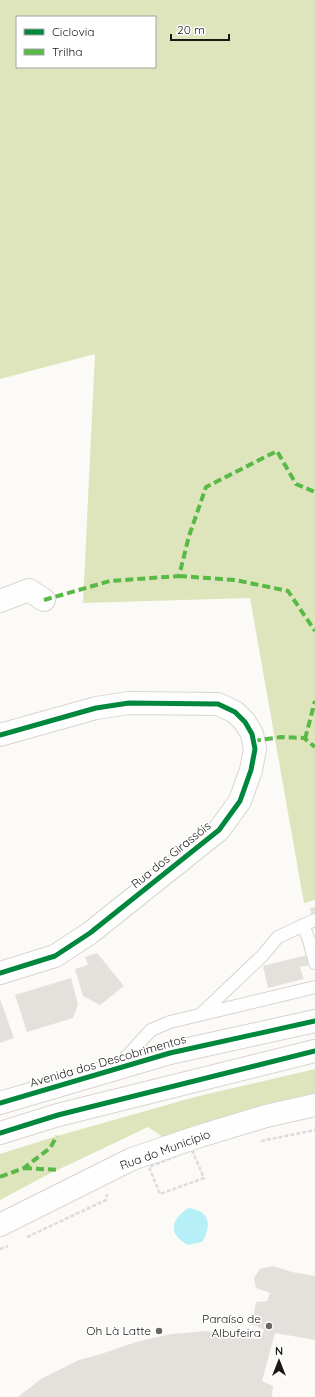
<svg xmlns="http://www.w3.org/2000/svg" width="315" height="1397" font-family="Quicksand,sans-serif">
	<rect width="100%" height="100%" fill="#fcfaf7"/>
	<path fill="#dee5bd" fill-rule="evenodd" d="M0 0H315V900L304 903 250 598 83 603 95 354 0 379ZM17 17H155V67H17Z
		M315 1069V1094L245 1111 163 1137 148 1127 45 1176 0 1200V1154L57 1136 195 1097Z"/>
	<path fill="#b7eff9" d="M189 1208C210 1211 212 1225 202 1242L188 1245C168 1235 170 1219 189 1208Z"/>
	<path fill="#e4e1dd" d="M315 907V926H314L310 908Z
		M97 953 124 986 100 1005 83 996 75 969 88 965 85 957Z
		M315 953V964L300 967 304 979 268 988 263 966Z
		M71 978 78 1005 73 1018 27 1032 15 995Z
		M0 999 14 1038 0 1043Z
		M273 1266 292 1272 315 1276V1340L275 1333 262 1381 273 1386 272 1397H18L41 1379 79 1360 101 1354 136 1342 171 1334 206 1331 241 1338 260 1339 264 1330 252 1324 256 1302 267 1301 270 1293 256 1288 254 1278 260 1269Z"/>
	<g fill="none" stroke-linecap="round" stroke-linejoin="round">
		<g stroke="#d8d5d0" stroke-width="14">
			<path id="service" d="M303 925 309 940 315 963
				M202 1013 262 956 278 937 315 920
				M119 1065 151 1030 170 1022 315 987"/>
		</g>
		<g stroke="#d8d5d0" stroke-width="24">
			<path id="minor" d="M0 601 29 590 44 600
				M0 735 96 708 129 703 218 704 235 712 245 722 252 734 255 749 251 770 240 801 219 830 90 933 55 956 0 973"/>
		</g>
		<g stroke="#d8d5d0" stroke-width="24">
			<path id="tertiary" d="M0 1225 132 1159 200 1136 266 1116 315 1105"/>
		</g>
		<g stroke="#d8d5d0" stroke-width="24">
			<path id="secondary" d="M0 1103 170 1053 315 1021
				M0 1133 58 1115 315 1051"/>
		</g>
		<path stroke="#dddcdb" stroke-width="2.5" stroke-dasharray="4 2" stroke-linecap="butt" d="M261 1141 315 1130
			M192 1150 204 1178 160 1194 149 1167Z
			M27 1237 106 1200 107 1194
			M0 1249 8 1246"/>
		<use href="#service" stroke="#fffefe" stroke-width="12"/>
		<use href="#minor" stroke="#fffefe" stroke-width="22"/>
		<use href="#tertiary" stroke="#fffefe" stroke-width="22"/>
		<use href="#secondary" stroke="#fffefe" stroke-width="22"/>
		<path stroke="#58b947" stroke-width="4" stroke-dasharray="8 4" stroke-linecap="butt" d="M179 576 235 580 288 591 315 631
			M44 600 110 581 179 576 189 536 206 487 277 451 296 484 315 492
			M305 739 315 701
			M253 741 281 737 304 738 315 747
			M24 1168 59 1170
			M0 1177 24 1168 50 1148 57 1136"/>
		<g stroke="#fff" stroke-width="8">
			<path id="cycleway" d="M0 735 96 708 129 703 218 704 235 712 245 722 252 734 255 749 251 770 240 801 219 830 90 933 55 956 0 973
				M0 1103 170 1053 315 1021
				M0 1133 58 1115 315 1051"/>
		</g>
		<use href="#cycleway" stroke="#00873e" stroke-width="5"/>
	</g>
	<g fill="#6a6763" stroke="#fff" stroke-width="1.5">
		<circle cx="269" cy="1326" r="4"/>
		<circle cx="159" cy="1331" r="4"/>
	</g>
	<g text-anchor="middle" stroke-width="3" stroke-linejoin="round" paint-order="stroke">
		<g font-size="12" fill="#1b1813" stroke="#fff">
			<text transform="translate(171 855) rotate(-39)" y="4">Rua dos Girassóis</text>
			<text transform="translate(108 1061) rotate(-16)" y="4">Avenida dos Descobrimentos</text>
			<text transform="translate(165 1150) rotate(-20)" y="4">Rua do Município</text>
		</g>
		<g font-size="12" fill="#1b1813" stroke="#fff" text-anchor="end">
			<text x="261" y="1323">Paraíso de<tspan x="261" dy="14">Albufeira</tspan></text>
			<text x="151" y="1335">Oh Là Latte</text>
		</g>
	</g>
	<rect x="16" y="16" width="140" height="52" fill="#ffffff" stroke="#a4a3a1"/>
	<rect x="24" y="29" width="20" height="6" fill="#00873e" stroke="#a4a3a1"/>
	<text x="52" y="36" font-size="12" fill="#1b1813">Ciclovia</text>
	<rect x="24" y="49" width="20" height="6" fill="#58b947" stroke="#a4a3a1"/>
	<text x="52" y="56" font-size="12" fill="#1b1813">Trilha</text>
	<g transform="translate(279 1361)" stroke="#ffffff" stroke-width="3" paint-order="stroke">
	<path d="M0-3L7 15L0 10L-7 15Z" fill="#1b1813"/>
	<text y="-6" font-size="11" font-weight="bold" text-anchor="middle" fill="#1b1813">N</text>
	</g>
	<path d="M171 34v6h58v-6" fill="none" stroke="#1b1813" stroke-width="2"/>
	<text x="177" y="34" font-size="12" fill="#1b1813" stroke="#ffffff" stroke-width="3" paint-order="stroke">20 m</text>
</svg>
